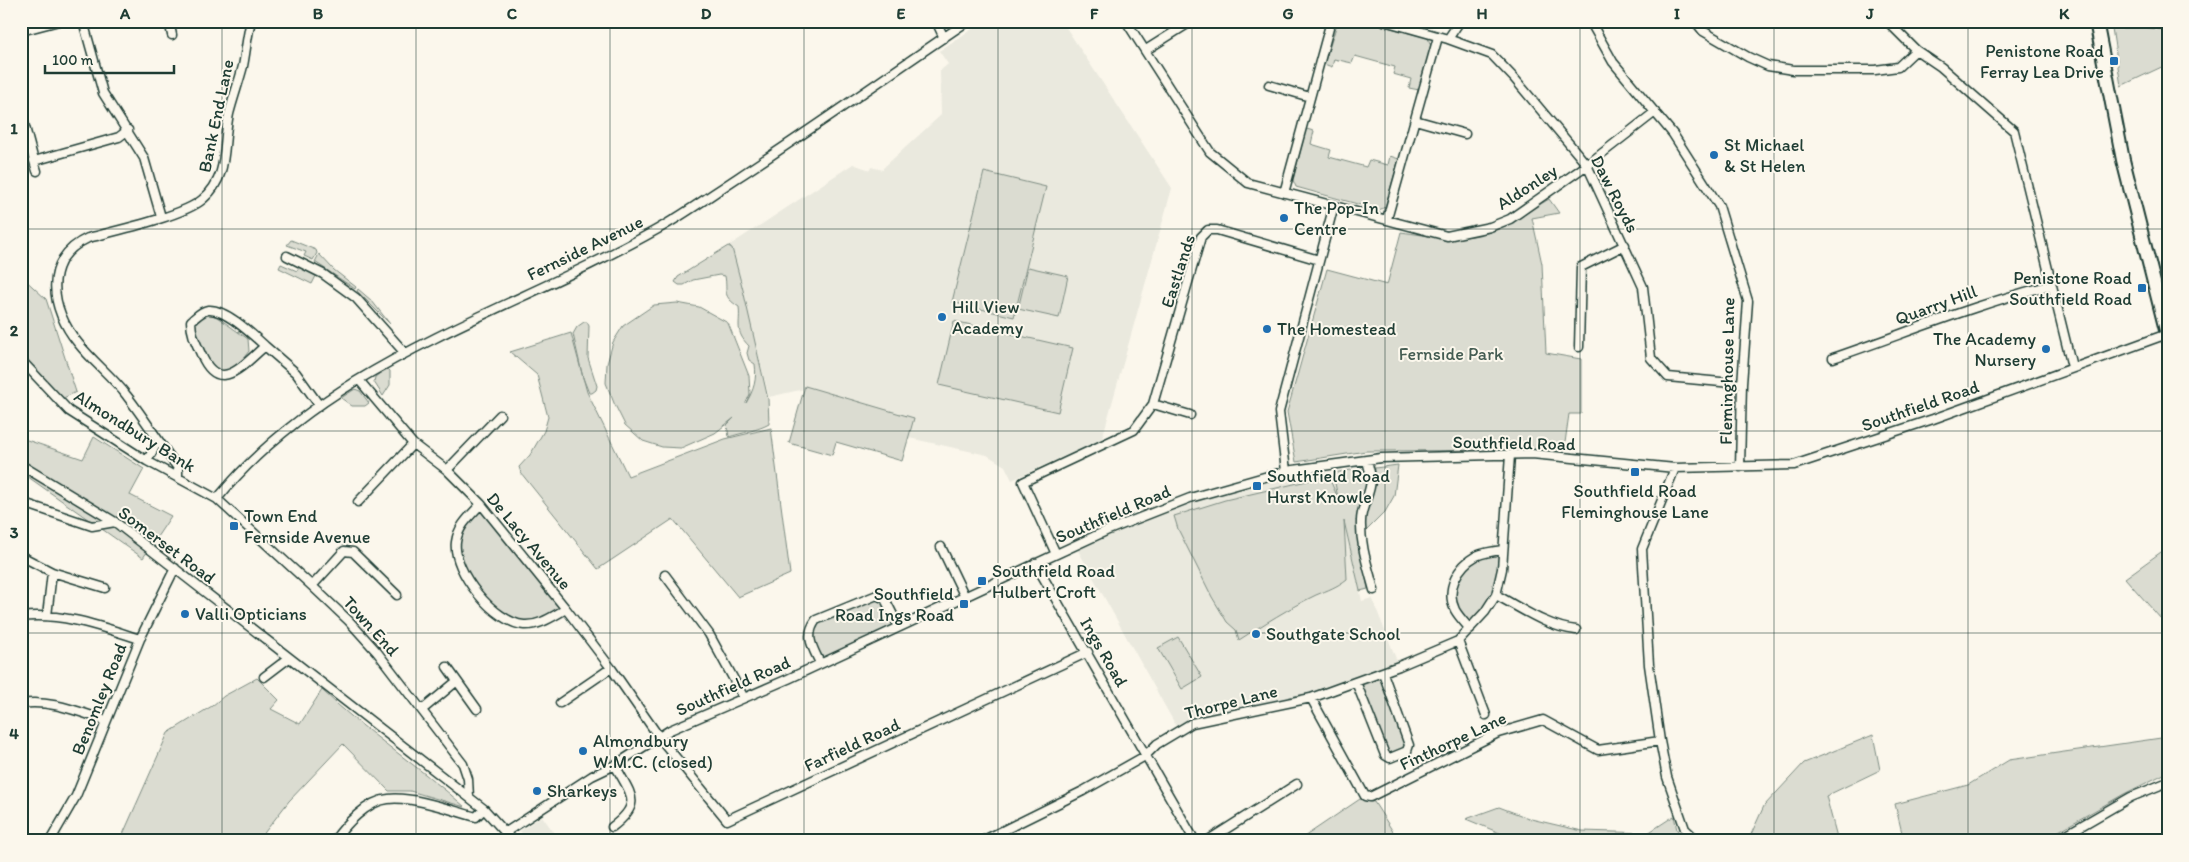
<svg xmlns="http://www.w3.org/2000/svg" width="2189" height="862" font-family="Itim,sans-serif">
	<rect width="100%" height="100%" fill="#fbf7ec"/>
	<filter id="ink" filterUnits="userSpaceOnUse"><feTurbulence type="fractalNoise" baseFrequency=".02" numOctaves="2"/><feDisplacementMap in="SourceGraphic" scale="10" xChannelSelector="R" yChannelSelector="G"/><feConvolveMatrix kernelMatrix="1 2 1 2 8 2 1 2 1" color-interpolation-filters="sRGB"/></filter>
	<g filter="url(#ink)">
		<path fill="#eae9de" d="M984 21H1071L1065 26 1172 188 1102 439 1012 480 1005 466 987 455 909 438 902 461 836 442 832 455 789 443 804 389 769 397 730 245 853 164 870 170 871 167 883 170V168L941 115 940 71 948 64 939 51Z
			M1286 471 1333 473 1362 601 1372 598 1399 666 1311 698 1192 723 1180 733 1075 545 1190 498Z
			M542 816 560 841H527L520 831Z"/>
		<path fill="#dbdcd1" stroke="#7d8c82" d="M1338 21H1365L1428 38 1431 46 1419 90 1409 88 1411 79 1393 74 1395 67 1355 56 1352 63 1334 59 1332 67 1324 64Z
			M2112 28H2168V64L2121 86Z
			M1306 129 1314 131 1311 144 1331 150 1329 157 1366 167 1369 160 1388 165 1390 156 1399 159 1385 207 1379 210 1296 187 1293 180Z
			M984 172 1046 187 1014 317 952 302Z
			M1549 199 1559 213 1532 218 1542 264 1546 353 1581 359V414H1569L1564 450 1366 451 1296 462 1287 412 1327 269 1387 285 1401 232C1429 236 1459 241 1487 233 1509 227 1530 210 1549 199Z
			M291 240 316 250 317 253 313 260 304 256 306 252 287 245Z
			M728 246 732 248 743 290 768 399 769 424C759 430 741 433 729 437L727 425 734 418 715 433 681 448 662 447 643 441 625 425 614 403 606 383 607 364 613 342 623 326 654 305 677 303 699 307 728 323 749 376 750 394 746 403C754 390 757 379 755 364L749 360 747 353 749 346C734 331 741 324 739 307 721 295 728 293 725 276L719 275 693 280 684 285H679L675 282 678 277Z
			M319 254 334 270 356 287 355 289 315 262Z
			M281 264 297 271 299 267 316 276 312 284 279 268Z
			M1028 267 1068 276 1059 318 1018 309Z
			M21 276 46 299 76 392 55 402 21 367Z
			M358 289 372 301 390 324 357 291Z
			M206 313 217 317 248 339 249 351 237 367 223 373 208 366 192 333 196 320Z
			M954 321 1073 348 1058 412 939 385Z
			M584 322H587L589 326 588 358 597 386 596 390 592 393H589L583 378 573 334 577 327Z
			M571 333 587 392 628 476 725 439 771 428 790 574 738 597 673 519 598 569 521 473 519 467 530 455 544 431 548 417 537 375 510 352Z
			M387 368 390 371V385L383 396 374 382 375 377Z
			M805 386 914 418 902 461 836 442 832 455 789 443Z
			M355 389 360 391 369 403 365 406H352L341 398Z
			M94 437 144 469 130 495 171 516 143 558 21 472V438L83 459Z
			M1398 465 1394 496 1385 512 1364 533 1366 506 1372 494 1375 468Z
			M1362 468 1367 480 1366 491 1359 505 1357 532 1368 589 1360 591 1344 521 1347 579C1337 587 1328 590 1316 595 1289 608 1264 624 1239 640L1236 630 1227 622 1212 597 1178 529 1174 516 1225 500 1324 477 1330 480 1338 498 1333 473Z
			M481 504 566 609 523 625 505 618 470 583 456 544 460 527Z
			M2168 547V627L2125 578Z
			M1503 550 1496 595 1470 629 1456 611 1452 589 1468 561Z
			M877 595 885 599 899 627 818 663 810 628 816 620Z
			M1178 637 1202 677 1182 689 1158 648Z
			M1383 673 1409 745 1390 758 1356 682Z
			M257 678 279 700 271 709 300 724 322 690C366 733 419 766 465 807L410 791H389L343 744 289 801 258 841H120L168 733 212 706 224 696Z
			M1873 735 1880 770 1826 796 1838 841H1748L1764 806 1804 763Z
			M2168 737V772L2124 794 2041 841H1904L1895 804 1968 785 2009 760Z
			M1360 799 1374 802 1399 841H1298Z
			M1499 807 1531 819 1582 831 1648 833 1674 816 1677 830 1686 841H1519L1466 819Z"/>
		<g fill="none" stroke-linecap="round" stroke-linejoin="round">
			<g stroke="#1f3d34" stroke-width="11">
				<path id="minor" d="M83 21 103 93 144 158 161 217
					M169 21 172 35
					M936 21 944 38
					M1126 21 1210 152 1248 183 1447 236 1490 227 1510 219 1587 165 1655 112
					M1384 21 1448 39 1492 55 1514 78 1587 165 1643 287 1651 358 1668 377 1742 384
					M1590 21 1613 62 1673 134 1719 206 1748 301 1742 384 1740 467
					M1695 21 1703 31 1748 57 1768 66 1793 70H1875L1898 67 1916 50
					M1887 21 1916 50 1941 67 2014 131 2072 367
					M2135 21 2168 25
					M2097 24 2127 21
					M21 31 59 21
					M1448 39 1460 21
					M1146 50 1192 21
					M1269 85 1310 97
					M21 112 34 161 119 137 128 130
					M1415 120 1465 134
					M34 161 37 171
					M1284 193 1331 21
					M1387 219 1438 37
					M287 256 323 274 356 298 404 352
					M265 346C253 335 225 308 208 310 201 311 196 317 191 321 191 334 196 343 201 354 219 396 243 365 265 346L296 373 319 405
					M1579 347 1581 267 1625 245
					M1833 358C1906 333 1977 304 2051 285
					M21 360 69 411 147 461 217 499 312 586 349 621 377 652 463 764 468 779 469 797
					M359 380 413 444 447 470 481 504 566 609 611 668 659 737 727 820 1088 652
					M1153 404 1190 415
					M1367 460C1368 466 1371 473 1371 479 1371 494 1361 506 1361 521 1360 545 1368 567 1374 590
					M147 461 158 441
					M21 465 115 522 484 809 513 841
					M1675 468 1642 549 1649 665 1660 741 1667 777 1685 829 1698 841
					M447 470 500 415
					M1286 471 1279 412 1334 205
					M178 478V468C160 444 145 419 127 396 113 377 93 362 78 343 50 309 42 259 88 238 115 231 184 216 203 199 230 176 222 145 229 114 233 98 239 82 243 66 246 51 247 36 251 21
					M217 499C330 360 508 314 658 229 685 214 711 195 737 178 815 127 891 73 968 21
					M21 502 92 526 115 522
					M358 502 413 444
					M481 504C470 516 458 526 456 542 452 571 495 623 524 625 540 626 553 616 566 609
					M941 547 965 597
					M1056 554 1023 482 1134 430 1153 404 1201 237 1208 230H1217L1319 260
					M21 556 52 572 47 616
					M1035 563 1195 841
					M52 572 105 588
					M665 575 709 634 744 698
					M312 586 344 551 353 552 397 595
					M1496 595C1521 608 1547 627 1576 630
					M21 617C62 612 102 627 140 639
					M1470 629C1465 623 1459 617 1455 610 1445 589 1458 566 1476 556 1485 552 1494 551 1503 550
					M1458 641 1486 715
					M820 663C813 648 804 636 816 620L877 595 885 599 899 627
					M447 667 457 681
					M264 677 289 658
					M1356 682 1385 755 1390 758 1407 751 1409 745 1383 673
					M1311 698 1365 796 1370 797 1498 733 1543 720 1598 750 1660 741
					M560 703 611 668
					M21 704C49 699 79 712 105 720
					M422 710 457 681 477 709
					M612 827C644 803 630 794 615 765
					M506 832 592 776 615 765 670 730 788 679 1106 531 1190 498 1286 471 1381 458 1532 454 1675 468 1794 465 1933 419 2167 334
					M50 841 76 796 140 639 175 568
					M334 841C345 825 367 801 388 799 413 796 451 810 476 817L484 809
					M982 841 1083 791 1145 756 1157 744 1192 723 1311 698 1399 666 1458 641 1485 612 1496 595 1502 569 1510 455
					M1207 841 1297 784
					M2055 841 2131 797 2168 782"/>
			</g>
			<g stroke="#1f3d34" stroke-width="16">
				<path id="trunk" d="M2096 21 2123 160 2168 338"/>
			</g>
			<use href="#minor" stroke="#fbf7ec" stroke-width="8"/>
			<use href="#trunk" stroke="#fbf7ec" stroke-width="12"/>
		</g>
	</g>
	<path fill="none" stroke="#1f3d34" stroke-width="1" stroke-opacity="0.55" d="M222 21V841M416 21V841M610 21V841M804 21V841M998 21V841M1192 21V841M1385 21V841M1580 21V841M1774 21V841M1968 21V841M21 229H2168M21 431H2168M21 633H2168"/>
	<g fill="#1f6fb2" stroke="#fbf7ec" stroke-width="2">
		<rect x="2109" y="56" width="10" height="10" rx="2.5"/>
		<circle cx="1714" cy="155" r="5"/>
		<circle cx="1284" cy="218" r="5"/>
		<rect x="2137" y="283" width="10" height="10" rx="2.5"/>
		<circle cx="942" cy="317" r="5"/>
		<circle cx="1267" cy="329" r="5"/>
		<circle cx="2046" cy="349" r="5"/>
		<rect x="1630" y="467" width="10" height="10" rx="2.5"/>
		<rect x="1252" y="481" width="10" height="10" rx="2.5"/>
		<rect x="229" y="521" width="10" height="10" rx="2.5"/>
		<rect x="977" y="576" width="10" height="10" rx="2.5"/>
		<rect x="959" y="599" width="10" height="10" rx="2.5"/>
		<circle cx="185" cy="614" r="5"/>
		<circle cx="1256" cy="634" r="5"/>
		<circle cx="583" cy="751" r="5"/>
		<circle cx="537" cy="791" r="5"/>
	</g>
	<g text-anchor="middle" stroke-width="4" stroke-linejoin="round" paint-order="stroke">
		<g font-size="18" fill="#1f3d34" stroke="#fbf7ec" text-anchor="start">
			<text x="2104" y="57" text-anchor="end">Penistone Road<tspan x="2104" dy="21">Ferray Lea Drive</tspan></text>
			<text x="1724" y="151">St Michael<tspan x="1724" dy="21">&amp; St Helen</tspan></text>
			<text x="1294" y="214">The Pop-In<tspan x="1294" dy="21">Centre</tspan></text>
			<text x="2132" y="284" text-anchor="end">Penistone Road<tspan x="2132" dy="21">Southfield Road</tspan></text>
			<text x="952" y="313">Hill View<tspan x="952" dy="21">Academy</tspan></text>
			<text x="1277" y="335">The Homestead</text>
			<text x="2036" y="345" text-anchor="end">The Academy<tspan x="2036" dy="21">Nursery</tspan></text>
			<text x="1267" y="482">Southfield Road<tspan x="1267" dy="21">Hurst Knowle</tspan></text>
			<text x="1635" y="497" text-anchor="middle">Southfield Road<tspan x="1635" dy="21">Fleminghouse Lane</tspan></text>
			<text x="244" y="522">Town End<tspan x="244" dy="21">Fernside Avenue</tspan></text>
			<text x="992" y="577">Southfield Road<tspan x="992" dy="21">Hulbert Croft</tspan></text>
			<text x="954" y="600" text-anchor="end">Southfield<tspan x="954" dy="21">Road Ings Road</tspan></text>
			<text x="195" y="620">Valli Opticians</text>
			<text x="1266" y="640">Southgate School</text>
			<text x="593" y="747">Almondbury<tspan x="593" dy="21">W.M.C. (closed)</tspan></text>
			<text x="547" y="797">Sharkeys</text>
		</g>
		<g font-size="18" fill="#1f3d34" stroke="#fbf7ec">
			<text transform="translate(216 116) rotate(-78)" y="6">Bank End Lane</text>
			<text transform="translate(1527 187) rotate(-33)" y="6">Aldonley</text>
			<text transform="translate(1615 194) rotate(63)" y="6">Daw Royds</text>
			<text transform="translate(585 248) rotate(-26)" y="6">Fernside Avenue</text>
			<text transform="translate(1178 271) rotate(-72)" y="6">Eastlands</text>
			<text transform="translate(1936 305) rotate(-20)" y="6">Quarry Hill</text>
			<text transform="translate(1727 371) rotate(-89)" y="6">Fleminghouse Lane</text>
			<text transform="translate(1920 406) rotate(-19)" y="6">Southfield Road</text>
			<text transform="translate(135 431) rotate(32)" y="6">Almondbury Bank</text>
			<text transform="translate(1514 443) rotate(1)" y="6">Southfield Road</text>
			<text transform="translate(1113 514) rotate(-23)" y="6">Southfield Road</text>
			<text transform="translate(529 541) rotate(50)" y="6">De Lacy Avenue</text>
			<text transform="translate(167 545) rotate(37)" y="6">Somerset Road</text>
			<text transform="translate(371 626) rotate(48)" y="6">Town End</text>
			<text transform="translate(1104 652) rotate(60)" y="6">Ings Road</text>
			<text transform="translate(733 686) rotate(-24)" y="6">Southfield Road</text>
			<text transform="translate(99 699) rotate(-68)" y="6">Benomley Road</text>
			<text transform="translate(1231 702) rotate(-14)" y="6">Thorpe Lane</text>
			<text transform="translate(1453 741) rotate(-25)" y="6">Finthorpe Lane</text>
			<text transform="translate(852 745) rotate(-25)" y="6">Farfield Road</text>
		</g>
		<g font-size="18" fill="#455d53" stroke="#fbf7ec">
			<text x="1451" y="360">Fernside Park</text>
		</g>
	</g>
	<rect width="2189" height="862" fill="none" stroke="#fbf7ec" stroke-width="55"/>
	<path d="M45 65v8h129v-8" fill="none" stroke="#1f3d34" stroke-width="2.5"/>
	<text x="52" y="65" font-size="15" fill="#1f3d34" stroke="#fbf7ec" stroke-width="4" paint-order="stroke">100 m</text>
	<rect x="28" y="28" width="2134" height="806" fill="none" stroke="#1f3d34" stroke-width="2"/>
	<g font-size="16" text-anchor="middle" font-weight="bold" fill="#1f3d34">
		<text x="125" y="19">A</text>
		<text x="318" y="19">B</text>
		<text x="512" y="19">C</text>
		<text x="706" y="19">D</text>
		<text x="901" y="19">E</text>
		<text x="1094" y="19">F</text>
		<text x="1288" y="19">G</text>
		<text x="1482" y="19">H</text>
		<text x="1677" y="19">I</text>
		<text x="1870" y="19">J</text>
		<text x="2064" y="19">K</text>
		<text x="14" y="134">1</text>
		<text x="14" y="336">2</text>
		<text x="14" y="538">3</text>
		<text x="14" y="739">4</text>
	</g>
</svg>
